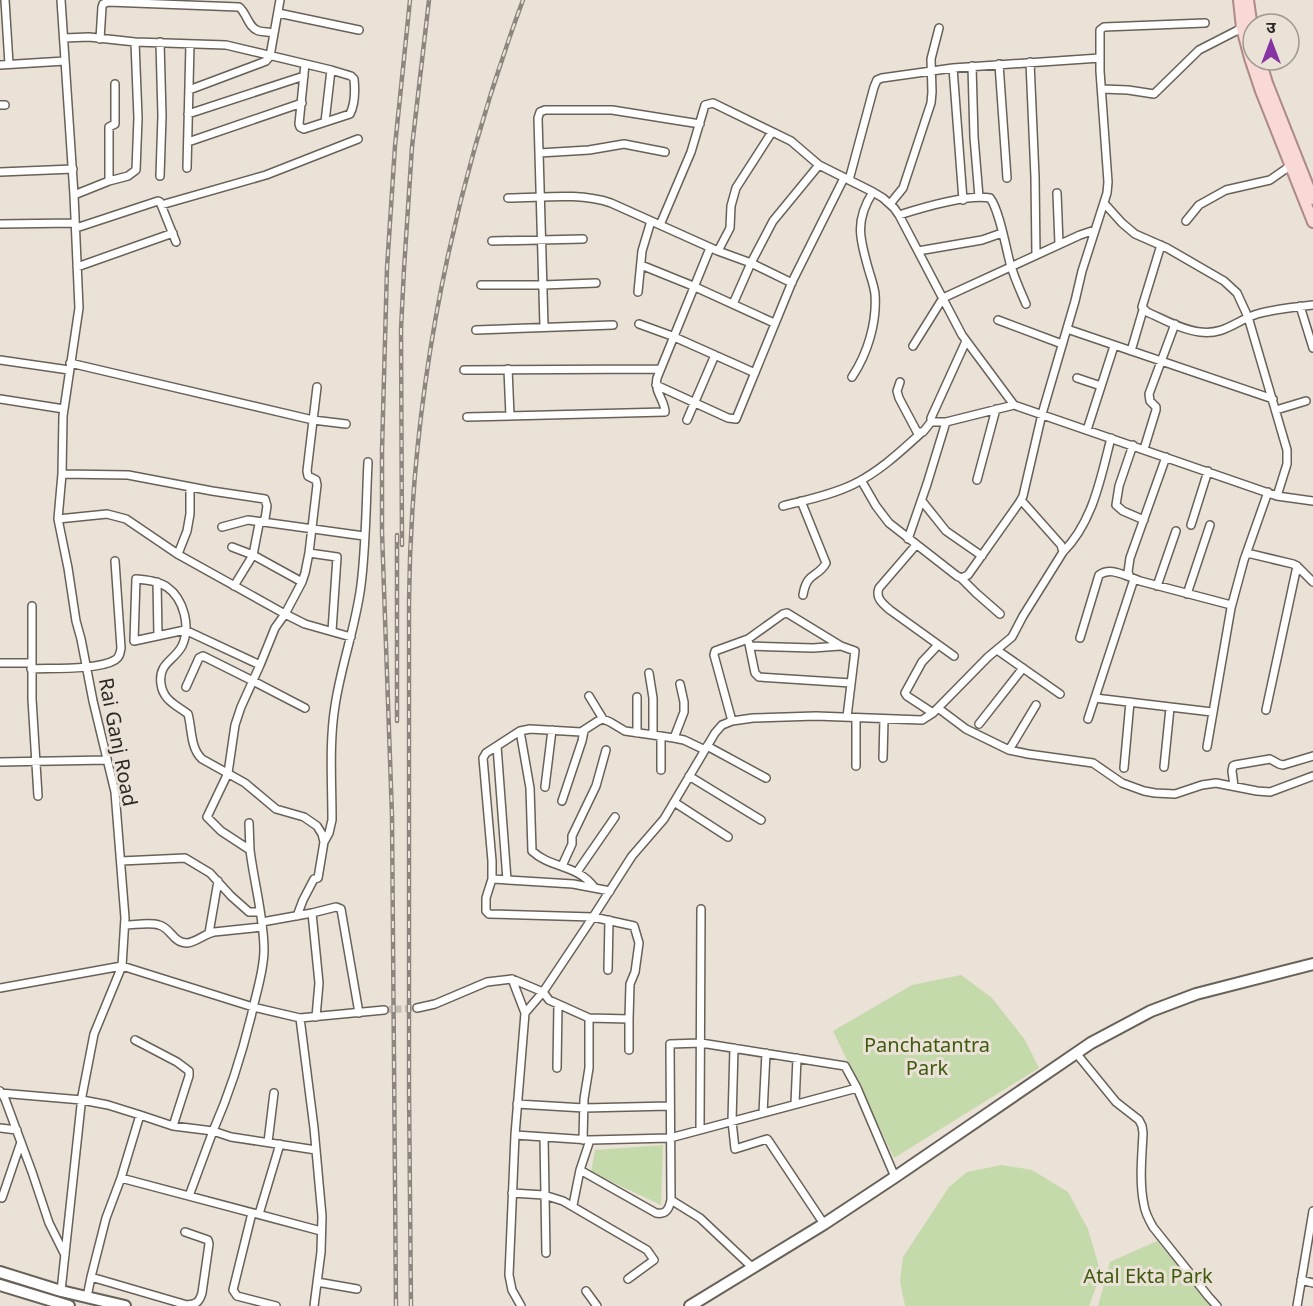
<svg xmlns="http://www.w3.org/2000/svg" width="1313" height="1306" font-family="'Noto Sans','Noto Sans Devanagari',sans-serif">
	<rect width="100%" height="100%" fill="#eae1d7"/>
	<path fill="#c4daab" d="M961 975 992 998 1025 1040 1039 1068 894 1158 833 1031 912 985Z
		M663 1145 661 1205 591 1172 595 1150Z
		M1002 1165 1032 1170 1068 1192 1088 1229 1101 1274 1089 1306H905L900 1281 903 1257 949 1187 967 1172Z
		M1157 1241 1211 1306H1098L1110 1262Z"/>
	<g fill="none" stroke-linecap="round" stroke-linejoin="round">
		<path stroke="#c4bcb3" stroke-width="7" stroke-dasharray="7 3.5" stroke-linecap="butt" d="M384 1010 417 1008"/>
		<g stroke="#686158" stroke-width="10">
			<path id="street" d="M5 0 9 64
				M278 13 359 30
				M64 38 89 37 135 42 226 45 331 70 351 76 354 79C355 89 355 104 350 114L304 129 300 127 299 124 305 64
				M100 39 102 7 103 4 108 2 239 7C247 13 248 28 259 31 263 32 269 32 274 33
				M160 42 162 116 160 176
				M1030 62 1035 177 1036 255
				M999 64 1007 178
				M0 65 65 61
				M972 66 974 137 979 197
				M953 68 963 200
				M1102 89 1128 90 1154 94 1199 50 1242 28
				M189 90 261 63 266 61 270 56 280 0
				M0 105H5
				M188 114 304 76
				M325 122 331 70
				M188 142 302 103
				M539 153 589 150 624 144 665 152
				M187 168 190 44
				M0 172 73 169
				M849 180 874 87 877 80 882 78 953 68 1100 58
				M109 181V127L115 124V84
				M1057 193 1059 244
				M74 195 109 181 128 176 136 170 138 118 135 42
				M508 198C542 198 578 192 611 203L718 251 751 263 792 283
				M1104 203 1122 223 1135 234 1167 248 1224 281 1237 293 1248 317 1287 450V464L1277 496
				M890 204 903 188 931 103 932 92 931 59 939 28
				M161 205 266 175 358 139
				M899 215C921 208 969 194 990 198 999 209 1006 248 1010 263 1014 277 1020 290 1026 304
				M1186 221 1199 205 1226 190 1270 180 1290 166
				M0 224 75 223
				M660 225 691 152 705 105 713 103 791 141 819 165 873 192 883 198 894 208 899 215 962 335 1014 405 1277 496 1313 501
				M76 228 158 201 160 202 176 242
				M492 241 583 239
				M1161 245 1142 307 1147 312C1163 319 1182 330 1200 332 1225 335 1235 321 1257 314 1275 309 1294 307 1313 305
				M718 251 730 228 731 206 736 188 772 132
				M918 251 982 240 1002 233
				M641 265 693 286 774 323
				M77 267 173 233
				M481 285H543L596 283
				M638 292 642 251 651 221
				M733 304 751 263 773 221 819 165
				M1300 306 1313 348
				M998 320 1062 344
				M639 324 672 336 755 373
				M544 326 538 118 540 112 545 110H612L700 124
				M1067 329 1273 399
				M476 330 613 325
				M966 341 931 418V422H946L1014 405
				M913 346 943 298 1080 235 1095 230
				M1131 351 1143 310
				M0 360 69 370
				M70 363 313 420 346 424
				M508 369 510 416
				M464 370 660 369
				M852 377C868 353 877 322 875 294 874 286 871 278 869 271 860 240 854 221 873 192
				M1077 378 1101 386
				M900 382 897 391 899 398 917 432H923L931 422
				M656 385 728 418 736 419 792 282 844 178
				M0 399 64 409
				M1276 410 1306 401
				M467 417 665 412C665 400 654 393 657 378L710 248
				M687 420 715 355
				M1087 430 1114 346
				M1133 445 1119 486 1116 505 1123 511 1144 520
				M1144 449 1156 410V407L1150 401 1149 394 1175 324
				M1166 457 1130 558 1128 572 1130 577 1140 581 1231 605
				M62 474 128 475 212 491 265 499 267 506 265 519 259 524 253 555 234 586
				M861 480 876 506 889 523 957 576 961 578 968 575 1019 503 1023 496 1042 414 1075 301 1082 271 1107 193 1108 182 1100 71V30L1104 27 1205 23
				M977 480 996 409
				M801 501 826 563C818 578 807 571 803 595
				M922 501 946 531 982 556
				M783 506C806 500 832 495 854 484 880 471 900 452 921 433
				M58 519 107 514 126 519 179 555 285 614 305 624 351 637
				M1191 525 1208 471
				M222 527 248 520 364 536
				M908 539 927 484 946 422
				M916 545 879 588C875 598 883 604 890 610L954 656
				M232 547 253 555 302 582
				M1063 552C1093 522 1101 477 1111 438
				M309 553 337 557 332 631
				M1247 553 1293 564 1297 566 1313 582
				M178 554 187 531 190 514V487
				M961 578 976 593 1000 614
				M157 582 158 636
				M1157 586 1176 531
				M1187 594 1210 525
				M32 606V699L38 796
				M1080 638 1099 575C1109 568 1119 573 1130 577
				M748 639 755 673 759 677 851 683
				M750 646 813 648 840 646
				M997 650 1060 694
				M0 663H31
				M260 665 185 630 134 641 136 579C147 580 158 581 167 587 184 599 191 627 182 646 174 661 158 663 161 684 163 700 176 705 188 714 192 728 190 748 202 759L245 783 276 809 304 817 317 826 322 834 324 842 318 878 314 879 303 900 297 916
				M31 669C51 668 99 670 115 660 120 657 120 653 121 648L115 561
				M649 673 653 698V735
				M186 687 199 658 203 656 253 681 305 708
				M589 696 603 719
				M637 697V733
				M1095 698 1212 712
				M938 708 966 729 1009 750 1028 754 1093 763 1122 783 1144 791 1155 793 1175 794 1202 785 1216 783 1257 791 1270 792 1313 776
				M1266 710 1297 566
				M933 713 907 696 905 693 922 662 938 645
				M856 718V766
				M1088 719 1134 579
				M732 721 714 655 715 651 748 639 783 614 787 613 841 646 855 651 847 717
				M979 724 1023 668
				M520 731 530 788 532 851C550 868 578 865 594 887
				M661 736V770
				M674 738 684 712V702L680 684
				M497 746 507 880
				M707 746 766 778
				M1207 747 1231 608 1244 560 1268 492
				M1009 750 1036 705
				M883 758 884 719
				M0 762 107 760
				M1164 767 1170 708
				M1124 768 1130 702
				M689 776 761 820
				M1234 786 1232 771 1233 766 1235 765 1270 759 1279 764 1283 765 1313 756
				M545 787 552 730
				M562 801 582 741 584 731
				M674 802 728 837
				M249 823 250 850
				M324 842 329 833 332 820C332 782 329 743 335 706 341 665 356 626 361 585 366 546 366 503 368 462
				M121 861 185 858 210 873 231 896 249 912H260
				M562 866 572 844V836L596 786 606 750
				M577 872 615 817
				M492 879 573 884 610 891
				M312 913 336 907 341 909 359 1013
				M262 922 312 913 319 983 316 1017
				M125 925C135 925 149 922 159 925 171 928 173 943 187 943 197 942 204 934 214 932L262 927
				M209 933 218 881
				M608 970 609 920
				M512 979 525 1013
				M0 988 122 966 253 1007 300 1018 384 1010
				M417 1008 435 1004 487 982 512 979 543 992 549 1000 589 1018 629 1019 630 984 635 972 639 943 634 926 593 917 489 914 486 911V898L492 879V861L483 758 486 753 520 731 530 729 581 732 598 721 603 719 610 722 625 731 674 738 684 740 705 750
				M300 1018 314 1128 322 1216 321 1252 314 1306
				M629 1019V1050
				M135 1040 177 1062 189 1071V1076L173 1126
				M734 1048 732 1121 735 1149 767 1139 768 1140 824 1224
				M1076 1053 1116 1102 1139 1120 1142 1126 1143 1133C1142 1156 1139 1182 1144 1205 1145 1213 1149 1220 1153 1227L1208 1296 1217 1306
				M557 1068 558 1004
				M0 1091 5 1099 32 1172 49 1223 65 1255
				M0 1093 82 1100 108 1105 140 1115
				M517 1104 584 1108 670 1106
				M795 1104 797 1058
				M763 1113 766 1053
				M0 1128 17 1130
				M700 1130 701 909
				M515 1135 509 1275 512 1290 521 1306
				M544 1137 546 1253
				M583 1140 584 1099 589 1068V1018
				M590 1140 580 1170 656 1213C666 1215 669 1209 671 1200L670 1044 701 1043 845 1066 857 1088
				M268 1142 274 1093
				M316 1150 231 1137 213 1131C231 1090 244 1048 254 1004 258 987 264 968 264 950 264 917 254 883 250 850L221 831 207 817 228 773 235 725 241 707 260 665 275 628 285 614 302 582 305 573 309 553 317 485 316 480 308 476 307 471 317 387
				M895 1177 857 1088 670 1138 590 1140 515 1135 525 1013 543 992 593 917 632 856 664 819 715 733 722 725 732 721 753 718 816 716 922 720 933 713 988 657 1012 637 1023 616 1063 552 1061 545 1021 500
				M121 1178 106 1218 91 1277 187 1305C196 1304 199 1303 202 1293L209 1244 208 1240 185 1232
				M512 1193 544 1195 563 1201 647 1250 654 1260 628 1279
				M189 1196 213 1131 173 1126 140 1115 121 1178 321 1231
				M2 1198 21 1142
				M671 1200 700 1218 753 1268
				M573 1205 580 1170
				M252 1213 233 1290 237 1296 276 1306
				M259 1214 280 1144
				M1301 1280 1313 1283
				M317 1282 357 1289
				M61 1291 82 1096 94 1034 122 966 125 918 115 792 93 701 81 639 76 621 68 568 58 519 62 474 63 416 79 308 74 195 61 0
				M586 1291 597 1306
				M87 1297 91 1277
				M1297 1306 1313 1211"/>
		</g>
		<g stroke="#686158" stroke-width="14">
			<path id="secondary" d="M0 1272 61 1291 125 1306
				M0 1285 69 1306
				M690 1306 824 1224 895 1177 1091 1043 1151 1011 1196 994 1313 964"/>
		</g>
		<g stroke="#ae8a86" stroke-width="14">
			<path id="primary" d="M1239 0 1242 28 1250 58 1261 91 1313 222
				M1248 0 1253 35
				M1260 60 1267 83 1313 199"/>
		</g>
		<use href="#street" stroke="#fff" stroke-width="7"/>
		<use href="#secondary" stroke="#fff" stroke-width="10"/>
		<use href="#primary" stroke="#f8d9d6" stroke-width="10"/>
		<g stroke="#8c867f" stroke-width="4.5">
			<path id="rail" d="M397 535V721
				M402 545 401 329 404 269 412 147 429 0
				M396 1306 392 816 382 532V450L387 268 395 146 410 0
				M411 1306 409 1089V602C411 394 451 194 523 0"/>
		</g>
		<use href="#rail" stroke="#eae1d7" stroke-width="2" stroke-dasharray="7" stroke-linecap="butt"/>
	</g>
	<g text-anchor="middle" stroke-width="6" stroke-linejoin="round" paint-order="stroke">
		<g font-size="20" fill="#2c2925" stroke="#eae1d7">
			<text transform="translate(118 742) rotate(79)" y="7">Rai Ganj Road</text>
		</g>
		<g font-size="20" fill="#405b0e" stroke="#eae1d7">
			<text x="927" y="1052">Panchatantra<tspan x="927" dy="23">Park</tspan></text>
			<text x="1148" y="1283">Atal Ekta Park</text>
		</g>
	</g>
	<g transform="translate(1271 42)"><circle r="28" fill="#eae1d7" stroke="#9e9790" stroke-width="1.5"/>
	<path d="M0-4.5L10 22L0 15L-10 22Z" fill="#8634a3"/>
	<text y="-9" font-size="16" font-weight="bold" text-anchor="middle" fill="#2c2925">उ</text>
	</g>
</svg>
